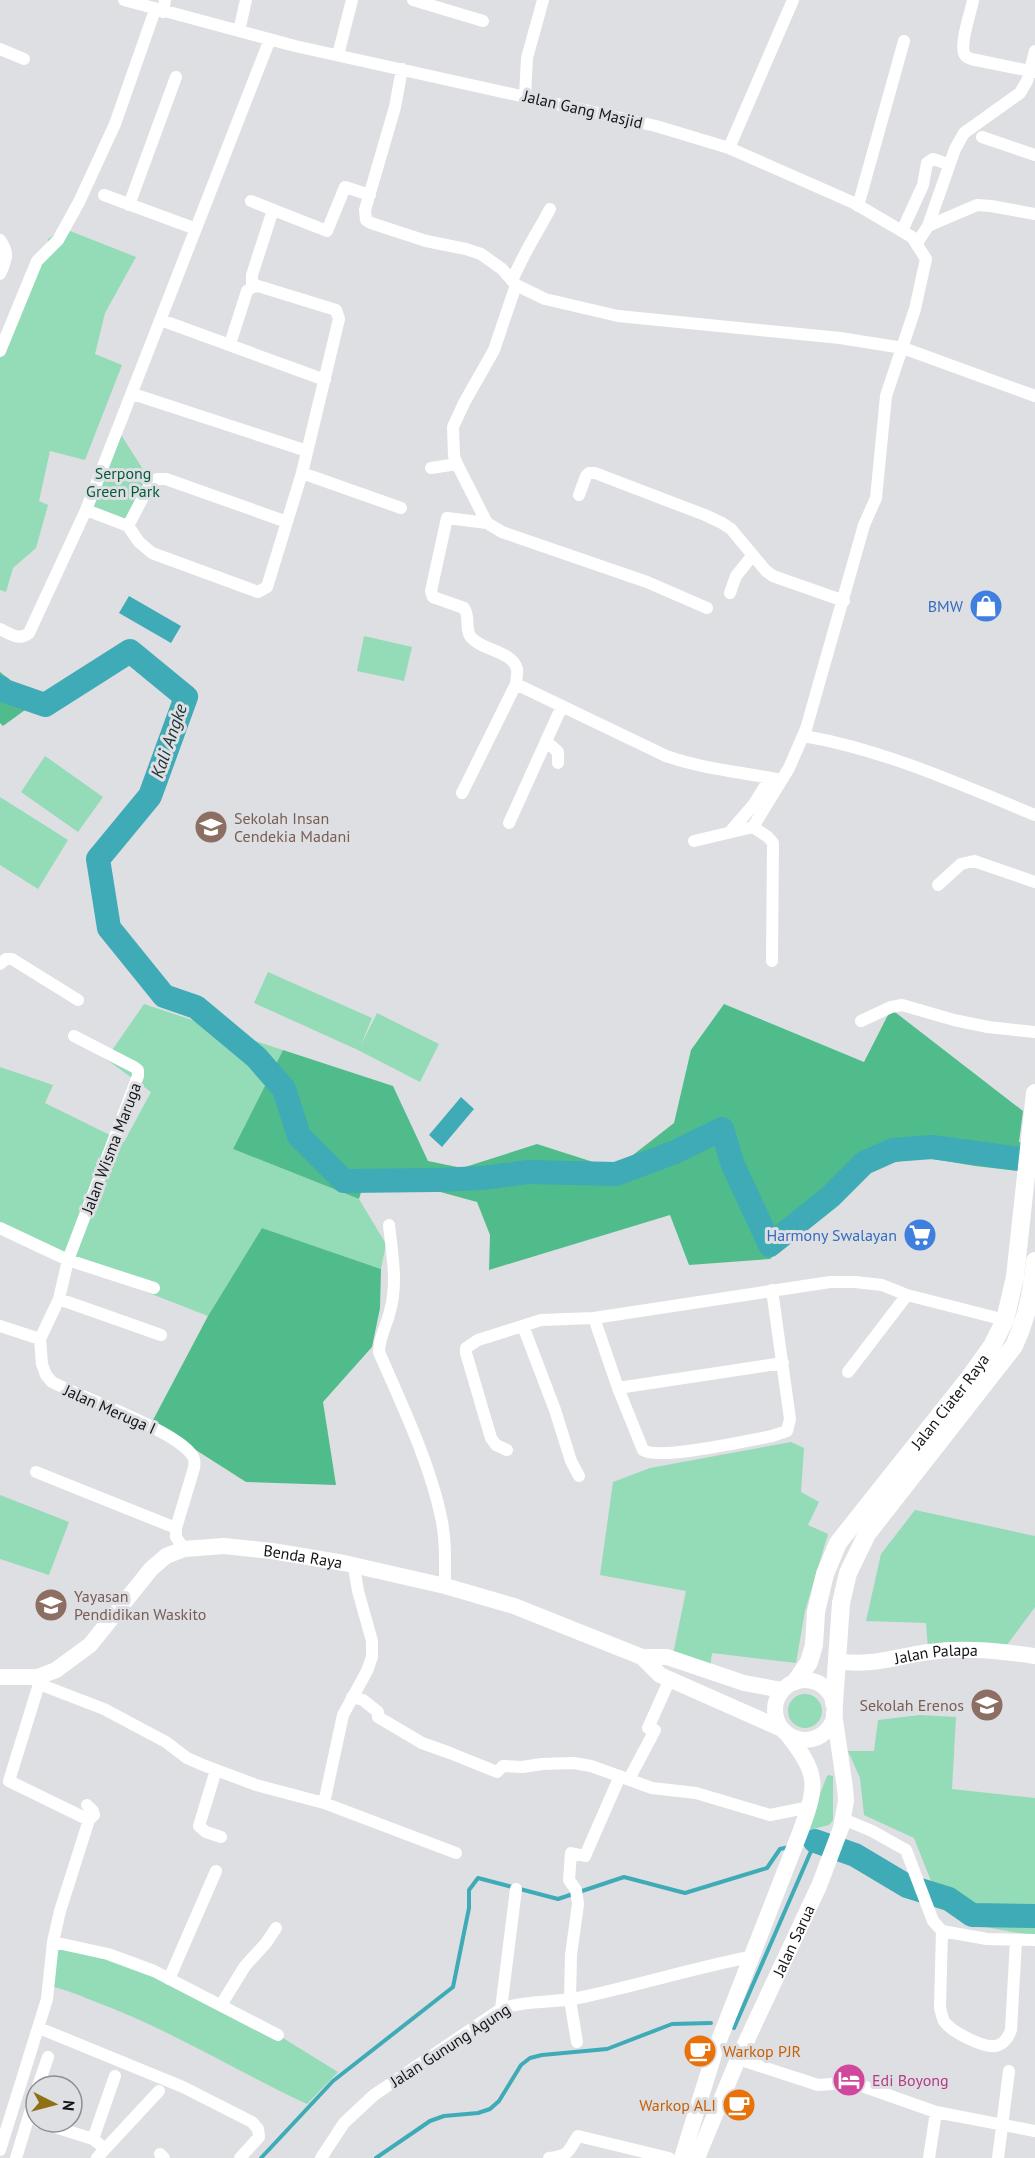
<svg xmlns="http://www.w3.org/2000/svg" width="1035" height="2158" font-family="'PT Sans',sans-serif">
	<rect width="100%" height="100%" fill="#dedfe3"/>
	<path fill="#94dbb7" d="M65 229 136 257 105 313 95 354 122 365 85 460 50 451 39 501 48 505 36 548 13 568 6 592 0 590V358L38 258 47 249 48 239Z
		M118 430 151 482 128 526 86 510Z
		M364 636 412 647 404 681 357 671Z
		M45 756 103 797 78 832 21 792Z
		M0 797 68 840 38 889 0 865Z
		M268 972 372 1018 361 1045 377 1013 439 1044 420 1082 358 1050 254 1003Z
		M144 1004 283 1050 233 1149 359 1199 386 1244 381 1269 262 1228 208 1316 0 1235V1067L53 1085 45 1103 124 1142 151 1092 106 1059Z
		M791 1442 804 1448 801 1492 819 1502 808 1525 828 1534 805 1611 796 1663 712 1653 710 1668 673 1654 686 1591 600 1575 613 1482 650 1468Z
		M0 1495 69 1522 49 1575 0 1559Z
		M915 1510 1035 1536V1607L1004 1649H928L926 1623 866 1621 881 1554Z
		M788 1711a17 17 0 1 1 34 0a17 17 0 1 1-34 0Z
		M920 1715 956 1717 952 1789 1035 1798V1936L969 1924 935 1891 914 1838 864 1815 860 1778 848 1751H874L878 1720Z
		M829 1775 833 1776V1820L829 1825 809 1830 807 1828 827 1776Z
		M53 1942 108 1954 278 2035 338 2072 307 2104C236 2071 169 2029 96 2002 81 1996 65 1989 49 1986Z"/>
	<path fill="#50bc8c" d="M0 672 36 702 3 726 0 723Z
		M724 1004 864 1062 891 1009 1023 1111 1019 1142 1035 1145V1173L975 1166 921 1157 881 1165 853 1182 770 1259 689 1265 670 1215 489 1270 490 1235 477 1202 367 1172 359 1199 233 1149 283 1050 393 1086 428 1161 462 1168 537 1144 615 1169 674 1123 691 1050Z
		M262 1228 381 1269 380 1308 372 1347 323 1402 336 1485 246 1482 152 1422 208 1316Z"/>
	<path fill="#3eabb6" d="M129 596 181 626 171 643 119 613Z
		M461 1097 474 1109 442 1147 429 1135Z"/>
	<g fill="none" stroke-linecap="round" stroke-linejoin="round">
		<path stroke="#3eabb6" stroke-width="4" d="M802 1844 815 1841
			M734 2028 815 1842
			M261 2158 333 2081 453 1987 469 1908V1890L478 1878 558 1899 624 1877 685 1893 767 1868 780 1849 789 1847
			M376 2158 430 2121 444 2116 478 2113 490 2109 499 2101 521 2065 530 2058 542 2055 607 2049 672 2024 711 2023"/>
		<path stroke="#3eabb6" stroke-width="24" d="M0 687 5 691 45 705 130 651 186 697 150 796 98 859 109 928 164 996 196 1007 256 1057 284 1089 299 1136 344 1181 436 1180 482 1178 528 1172 616 1174 675 1152 722 1129 733 1165 770 1245 830 1197 864 1163 893 1150 932 1147 1035 1161
			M815 1841 855 1855 907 1886 949 1899 972 1915 1035 1916"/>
		<path stroke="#fff" stroke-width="12" d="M124 0 295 46 656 126 729 148 854 203 912 237 926 259 915 309 886 396 876 498 864 525 806 729 789 768 753 827 694 841
			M413 0 483 21
			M973 0C971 12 960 42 964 53 965 57 967 57 971 59L1035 72
			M163 12 165 0
			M239 31 246 0
			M0 49 24 59
			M338 55 352 0
			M402 69 395 107 365 210 366 220 371 223 426 241 466 249 481 254 502 269 516 285 545 299 618 316 840 338 903 348 1035 396
			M525 96 527 58 543 0
			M982 137 1035 155
			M729 148 793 0
			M104 195 196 229
			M251 201 327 231 345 187 370 195
			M129 205 176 77
			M858 206 904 41
			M928 226 977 205 991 206 1035 214
			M902 231 923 185 927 163 933 159 942 162
			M0 240C10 254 6 260 0 274
			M917 243 928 226 955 149 964 133 1020 93 1027 81 1035 51
			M512 281C522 256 537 233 550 209
			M161 320 325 380
			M230 344 247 291 252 287V275L271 216
			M0 351 37 261 58 240 79 202 115 124 155 10
			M133 394 307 451
			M457 464 454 456 453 427 464 403 494 350 516 285
			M431 468 457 464 487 523 502 532 647 582 707 608
			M302 473 401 508
			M579 495 586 476 589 473H595L705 515 722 523 731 529 766 571 773 576 844 601
			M86 510 128 526 139 542 152 553 258 592 267 587 302 473 339 319 336 310 258 286 252 287
			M128 526 151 482 157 479H166L287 522
			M730 593 736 576 752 556
			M0 629C11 634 19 641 29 633L86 510 270 39
			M516 684 666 756C703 769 742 772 781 780
			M804 736C885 750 959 784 1035 815
			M546 741 558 752V763
			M462 793 516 684C516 680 518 673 517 669 512 650 481 651 470 636 465 627 470 616 464 608L433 597 431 591 447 518 487 523
			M509 823 562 706
			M753 827 768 837 773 843 772 961
			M730 832 754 804 770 778
			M938 885 961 864 974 861 1035 882
			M0 964 6 959H12L78 1000
			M861 1021 891 1007 902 1005 954 1020 988 1027 1035 1032
			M74 1036 134 1067 138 1070V1076L68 1260 59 1299 40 1339 42 1364 46 1375 52 1382C83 1398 175 1430 192 1455 195 1459 195 1463 194 1468L176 1528V1537L184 1549
			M389 1225C392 1253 398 1283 390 1311 387 1325 379 1337 379 1352 401 1403 430 1463 441 1517 446 1539 445 1563 445 1586
			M0 1228 68 1260 154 1288
			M59 1299 161 1335
			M594 1318 618 1388 643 1450C659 1461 749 1440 772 1436L787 1431 790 1419 772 1290
			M0 1326 40 1339
			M523 1326 555 1410 571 1461 579 1476
			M848 1372 907 1295
			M618 1388 783 1363
			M507 1450 496 1445 491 1438 466 1353V1348L478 1340 541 1320 594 1318 830 1282H855L882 1285 907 1295 1005 1320
			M36 1472 176 1528
			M39 1684 104 1709 166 1742 187 1758 203 1765 256 1785 324 1803 456 1853
			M352 1697 363 1700 378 1712V1717L422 1743 450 1753 497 1772 503 1766 522 1767 542 1764 574 1763 591 1766 652 1788 696 1793 770 1815 810 1807
			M216 1770 199 1826 206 1832 221 1837
			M629 1779 655 1730 648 1728 670 1679
			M324 1803 343 1715 367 1671 372 1657V1641L358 1591 354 1567
			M87 1805 93 1811 94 1815 89 1820
			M843 1819 872 1831 906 1850 933 1921 942 1931 987 1939 1035 1940
			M942 1931 940 2007C941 2012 942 2017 944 2021 950 2031 983 2048 995 2046 1004 2045 1008 2038 1011 2030L1016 1940
			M53 1942 108 1954 154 1971 278 2035
			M169 1979 216 1871
			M221 2005 245 1966 266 1943 276 1928
			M501 2009 516 1889
			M39 2028 183 2087 252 2122 258 2129 259 2137 240 2158
			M577 2042 570 2000 571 1955 578 1904 576 1890 569 1880 571 1853 585 1856 620 1776
			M738 2059 818 2085 847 2083 862 2086 936 2112 1035 2131
			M38 2086 48 2057
			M39 2122 93 2139 105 2149 97 2158
			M93 2139 115 2076
			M105 2149 159 2091
			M0 2150 47 1999 53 1942 60 1911 89 1820 9 1781 39 1684 38 1677
			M160 2154 164 2158
			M16 2158 36 2093
			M321 2158 344 2123 374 2095 501 2009C526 2000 553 2003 578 1998 636 1986 693 1968 750 1957
			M549 2158C571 2155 567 2152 578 2136L669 2158
			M929 2158 936 2112
			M998 2158 1009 2071"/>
		<g stroke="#fff" stroke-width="16">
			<path d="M642 1657H667L744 1683 782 1690"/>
			<path id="s1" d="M838 1661C870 1667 898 1656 929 1652 965 1647 999 1651 1035 1656"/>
			<path id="s2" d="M0 1677H38L56 1670 90 1645 151 1569 166 1556 184 1549 224 1546 272 1551 344 1563 445 1586 514 1606 642 1657 660 1675 782 1729"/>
			<circle cx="805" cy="1710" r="30"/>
			<path d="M682 2158 716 2048 801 1830C818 1784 818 1774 788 1735"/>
			<path id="s3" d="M697 2158 738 2059 819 1886 841 1828 846 1801 845 1788 834 1713"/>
		</g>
		<g stroke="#fff" stroke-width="18">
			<path id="s4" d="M796 1681 809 1662 814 1645 816 1612 825 1574 838 1543 969 1378 992 1346 1005 1320 1015 1277 1035 1093"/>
			<path d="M834 1703 841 1603 848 1573 867 1534 1014 1346C1027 1318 1032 1292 1035 1261"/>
		</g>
	</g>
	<defs>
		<g id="shop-disc" transform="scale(1.725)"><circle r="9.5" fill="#3f7fe0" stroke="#dedfe3"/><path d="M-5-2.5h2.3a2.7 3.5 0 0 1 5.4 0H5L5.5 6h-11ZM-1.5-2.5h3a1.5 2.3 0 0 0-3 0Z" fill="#fff"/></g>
		<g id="school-disc" transform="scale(1.725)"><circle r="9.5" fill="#8d6e63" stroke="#dedfe3"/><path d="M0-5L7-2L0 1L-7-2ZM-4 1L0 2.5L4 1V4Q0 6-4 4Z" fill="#fff"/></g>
		<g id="supermarket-disc" transform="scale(1.725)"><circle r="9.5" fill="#3f7fe0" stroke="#dedfe3"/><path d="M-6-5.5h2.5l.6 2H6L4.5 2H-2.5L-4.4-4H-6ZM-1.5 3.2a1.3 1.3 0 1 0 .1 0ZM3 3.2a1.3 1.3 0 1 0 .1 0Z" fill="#fff"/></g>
		<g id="cafe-disc" transform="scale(1.725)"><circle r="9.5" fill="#e8710a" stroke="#dedfe3"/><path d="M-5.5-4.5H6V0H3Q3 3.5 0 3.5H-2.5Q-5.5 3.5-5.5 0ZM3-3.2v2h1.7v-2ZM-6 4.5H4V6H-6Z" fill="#fff"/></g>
		<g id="hotel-disc" transform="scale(1.725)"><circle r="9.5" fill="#d1479c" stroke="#dedfe3"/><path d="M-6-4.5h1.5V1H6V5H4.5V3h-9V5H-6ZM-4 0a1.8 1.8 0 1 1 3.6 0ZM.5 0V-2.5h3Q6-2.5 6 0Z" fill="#fff"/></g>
	</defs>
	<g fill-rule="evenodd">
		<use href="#shop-disc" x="986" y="606"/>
		<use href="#school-disc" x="211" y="827"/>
		<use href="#supermarket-disc" x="920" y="1235"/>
		<use href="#school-disc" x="51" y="1605"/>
		<use href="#school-disc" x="987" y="1705"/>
		<use href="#cafe-disc" x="700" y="2051"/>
		<use href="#hotel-disc" x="849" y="2080"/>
		<use href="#cafe-disc" x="739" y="2105"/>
	</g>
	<g text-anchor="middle" stroke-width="6" stroke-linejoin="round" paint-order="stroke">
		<g font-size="16" fill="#151517" stroke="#dedfe3">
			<text transform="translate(583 109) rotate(13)" y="6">Jalan Gang Masjid</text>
			<text transform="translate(111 1148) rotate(-69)" y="6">Jalan Wisma Maruga</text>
			<text dy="6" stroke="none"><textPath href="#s4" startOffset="327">Jalan Ciater Raya</textPath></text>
			<text transform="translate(110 1409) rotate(24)" y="6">Jalan Meruga I</text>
			<text dy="6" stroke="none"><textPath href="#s2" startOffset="356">Benda Raya</textPath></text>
			<text dy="6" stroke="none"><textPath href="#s1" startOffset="99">Jalan Palapa</textPath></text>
			<text dy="6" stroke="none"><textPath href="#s3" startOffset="238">Jalan Sarua</textPath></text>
			<text transform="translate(450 2045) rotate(-33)" y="6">Jalan Gunung Agung</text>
		</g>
		<g font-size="16" fill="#045c3d" stroke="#dedfe3">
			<text x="123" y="479">Serpong<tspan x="123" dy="18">Green Park</tspan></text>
		</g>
		<g font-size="16" fill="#366cbe" stroke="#dedfe3" text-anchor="end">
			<text x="963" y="612">BMW</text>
			<text x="897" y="1241">Harmony Swalayan</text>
		</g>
		<g font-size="16" fill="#785e54" stroke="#dedfe3" text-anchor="start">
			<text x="234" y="824">Sekolah Insan<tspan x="234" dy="18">Cendekia Madani</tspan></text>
			<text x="74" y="1602">Yayasan<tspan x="74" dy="18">Pendidikan Waskito</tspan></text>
			<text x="964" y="1711" text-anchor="end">Sekolah Erenos</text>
		</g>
		<g font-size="16" fill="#c56008" stroke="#dedfe3" text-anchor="start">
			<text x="723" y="2057">Warkop PJR</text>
			<text x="716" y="2111" text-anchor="end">Warkop ALI</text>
		</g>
		<g font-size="16" fill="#b23c85" stroke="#dedfe3" text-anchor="start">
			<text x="872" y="2086">Edi Boyong</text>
		</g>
		<g font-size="18" font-style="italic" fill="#1b3336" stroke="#dedfe3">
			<text transform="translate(169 741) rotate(-71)" y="6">Kali Angke</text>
		</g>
	</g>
	<g transform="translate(54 2104) rotate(96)"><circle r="28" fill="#dedfe3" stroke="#8e8e91" stroke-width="1.5"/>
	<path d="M0-4.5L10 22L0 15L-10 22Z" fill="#8f7014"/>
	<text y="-9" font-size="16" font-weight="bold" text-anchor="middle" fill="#151517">N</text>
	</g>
</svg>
